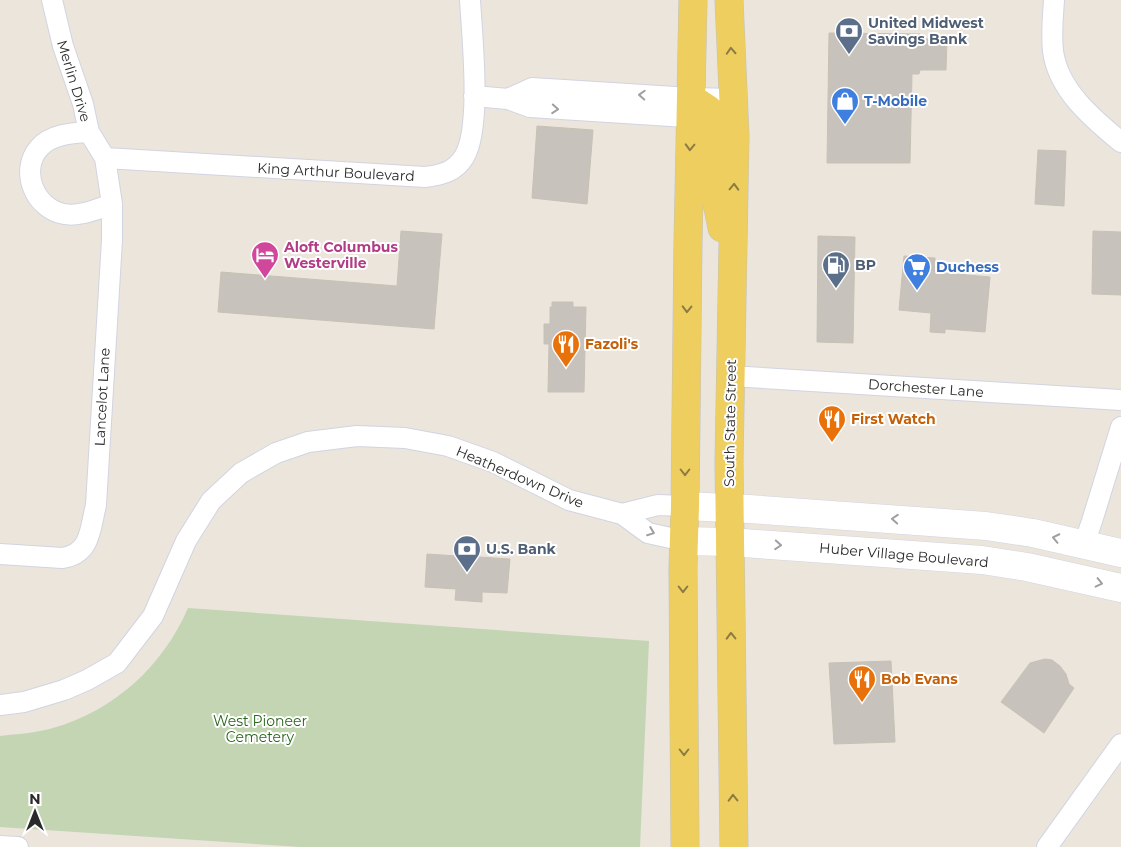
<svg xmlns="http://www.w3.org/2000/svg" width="1121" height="847" font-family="Montserrat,sans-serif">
	<rect width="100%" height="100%" fill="#ece5dc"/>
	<path fill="#c3d5b3" d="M188 608 649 641 640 847H301L0 827V736C17 734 36 733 53 728 114 711 163 666 188 608Z"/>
	<path fill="#c7c2bb" stroke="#c7c1b5" d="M829 33 920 34V39H947L946 70H920L919 74H912L910 163H827Z
		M537 126 593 130 587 204 532 198Z
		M1038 150 1066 151 1064 206 1035 204Z
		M401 231 442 234 434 329 218 312 221 272 397 286Z
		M1093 231 1121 232V295L1092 294Z
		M818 236 855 237 853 343 817 342Z
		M904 256 935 258V272L990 277 985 332 945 329V333L930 332 931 313 899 310Z
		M552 302H573V307H586L584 392H548L549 344H544V324H550V307H552Z
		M457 550 479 552V557L510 559 507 593 482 592V602L455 600 456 589 425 587 427 554 457 556Z
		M1045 659 1052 660 1060 666 1066 674 1069 684 1074 688 1044 733 1001 702 1030 663Z
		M891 661 895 742 834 744 829 663Z"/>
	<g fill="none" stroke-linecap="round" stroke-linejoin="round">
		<g stroke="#d1d4e2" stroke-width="22">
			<path id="street" d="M1054 0C1053 17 1051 34 1053 51 1058 90 1093 119 1121 142
				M474 96 508 99 530 107 702 118
				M508 99 532 88 691 98 734 99
				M89 132C73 133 51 134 39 148 19 171 35 209 64 214 80 217 97 209 112 204
				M105 158 425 177C441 175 455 172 464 157 482 128 472 36 470 0
				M730 376 1121 400
				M622 514 658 505 685 506
				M1084 544 1092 521 1121 427
				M0 554 62 558C91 554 90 529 96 505L112 240V204L105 158 89 132 83 104 63 46 52 0
				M0 705 24 702 64 690 87 680 117 663 153 616 186 541 211 501 241 473 276 453 308 442 357 436 405 438 448 446 493 462 569 500 622 514 648 533 684 541
				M0 846 18 847
				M1047 847 1121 744"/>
		</g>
		<g stroke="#d1d4e2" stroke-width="29">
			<path id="secondary" d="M685 506 749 509 986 526 1033 533 1121 553
				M684 541 729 542 982 560 1027 567 1121 588"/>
		</g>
		<g stroke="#c3c3c3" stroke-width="29">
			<path id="primary" d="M729 0 735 136 729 462 734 847
				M691 98 709 110 712 118 713 183 722 228
				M685 847 683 568 685 506 688 242 693 0"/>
		</g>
		<use href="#street" stroke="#fff" stroke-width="20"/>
		<use href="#secondary" stroke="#fff" stroke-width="28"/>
		<use href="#primary" stroke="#eece5e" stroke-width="28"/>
	</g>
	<defs><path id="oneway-chevron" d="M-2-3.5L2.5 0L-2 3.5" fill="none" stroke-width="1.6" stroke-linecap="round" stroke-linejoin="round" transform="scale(1.25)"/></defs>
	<g stroke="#8c7c44">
		<use href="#oneway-chevron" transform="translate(731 51) rotate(-93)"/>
		<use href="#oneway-chevron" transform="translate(690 147) rotate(92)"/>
		<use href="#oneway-chevron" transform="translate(734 187) rotate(-88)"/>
		<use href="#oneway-chevron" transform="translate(687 309) rotate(91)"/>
		<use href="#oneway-chevron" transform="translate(685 472) rotate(90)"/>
		<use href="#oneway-chevron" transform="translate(683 589) rotate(90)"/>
		<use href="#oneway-chevron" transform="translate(731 636) rotate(-91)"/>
		<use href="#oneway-chevron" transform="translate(684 752) rotate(90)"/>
		<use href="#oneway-chevron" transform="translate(733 798) rotate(-91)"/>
	</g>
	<g stroke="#9f9f9f">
		<use href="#oneway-chevron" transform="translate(642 95) rotate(-177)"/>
		<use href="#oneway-chevron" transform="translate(555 109) rotate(4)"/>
		<use href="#oneway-chevron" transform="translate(895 519) rotate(-176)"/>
		<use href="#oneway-chevron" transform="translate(651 532) rotate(21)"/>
		<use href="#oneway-chevron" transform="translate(1056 538) rotate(-168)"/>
		<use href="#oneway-chevron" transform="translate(778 545) rotate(4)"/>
		<use href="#oneway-chevron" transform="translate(1099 583) rotate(13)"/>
	</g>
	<defs>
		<g id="bank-pin" transform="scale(1.4375)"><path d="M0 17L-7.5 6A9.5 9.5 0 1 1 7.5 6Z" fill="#5c6f8a" stroke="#fff"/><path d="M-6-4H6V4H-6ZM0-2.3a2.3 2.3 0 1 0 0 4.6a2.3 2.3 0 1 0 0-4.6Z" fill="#fff"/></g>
		<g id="shop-pin" transform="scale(1.4375)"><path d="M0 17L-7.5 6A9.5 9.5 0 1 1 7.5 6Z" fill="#3f7fe0" stroke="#fff"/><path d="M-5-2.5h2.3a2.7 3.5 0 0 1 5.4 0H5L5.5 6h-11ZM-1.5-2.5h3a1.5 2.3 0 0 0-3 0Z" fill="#fff"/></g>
		<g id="hotel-pin" transform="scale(1.4375)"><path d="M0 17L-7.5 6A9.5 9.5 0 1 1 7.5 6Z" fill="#d1479c" stroke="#fff"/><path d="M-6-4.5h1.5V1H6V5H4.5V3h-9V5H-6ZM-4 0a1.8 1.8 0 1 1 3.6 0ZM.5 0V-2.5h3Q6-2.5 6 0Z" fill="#fff"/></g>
		<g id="fuel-pin" transform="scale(1.4375)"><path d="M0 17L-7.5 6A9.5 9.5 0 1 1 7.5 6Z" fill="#5c6f8a" stroke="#fff"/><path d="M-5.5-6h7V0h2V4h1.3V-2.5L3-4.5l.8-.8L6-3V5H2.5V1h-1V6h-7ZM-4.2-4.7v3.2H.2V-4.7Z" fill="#fff"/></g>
		<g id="supermarket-pin" transform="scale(1.4375)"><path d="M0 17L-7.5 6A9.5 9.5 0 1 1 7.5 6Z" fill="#3f7fe0" stroke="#fff"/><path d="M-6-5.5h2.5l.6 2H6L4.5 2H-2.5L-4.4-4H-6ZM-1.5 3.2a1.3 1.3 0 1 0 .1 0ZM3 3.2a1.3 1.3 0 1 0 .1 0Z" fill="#fff"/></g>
		<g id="restaurant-pin" transform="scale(1.4375)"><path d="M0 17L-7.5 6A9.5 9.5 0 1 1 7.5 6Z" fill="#e8710a" stroke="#fff"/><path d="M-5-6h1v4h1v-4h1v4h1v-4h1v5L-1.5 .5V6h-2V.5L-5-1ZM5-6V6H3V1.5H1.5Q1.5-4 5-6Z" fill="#fff"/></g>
	</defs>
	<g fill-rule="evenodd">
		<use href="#bank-pin" x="849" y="31"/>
		<use href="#shop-pin" x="845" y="101"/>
		<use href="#hotel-pin" x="265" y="255"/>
		<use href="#fuel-pin" x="836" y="265"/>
		<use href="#supermarket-pin" x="917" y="267"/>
		<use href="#restaurant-pin" x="566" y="344"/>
		<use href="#restaurant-pin" x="832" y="419"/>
		<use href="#bank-pin" x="467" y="549"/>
		<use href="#restaurant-pin" x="862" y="679"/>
	</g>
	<g text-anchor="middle" stroke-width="4" stroke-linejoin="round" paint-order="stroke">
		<g font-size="14" font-weight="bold" fill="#4e5e75" stroke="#fff" text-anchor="start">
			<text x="868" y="28">United Midwest<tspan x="868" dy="16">Savings Bank</tspan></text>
			<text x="855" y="270">BP</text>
			<text x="486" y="554">U.S. Bank</text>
		</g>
		<g font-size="14" fill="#2a2a2a" stroke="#fff">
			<text transform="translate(74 81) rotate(73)" y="5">Merlin Drive</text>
			<text transform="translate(336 172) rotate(3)" y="5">King Arthur Boulevard</text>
			<text transform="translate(926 388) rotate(4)" y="5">Dorchester Lane</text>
			<text transform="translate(102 397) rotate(-87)" y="5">Lancelot Lane</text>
			<text transform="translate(730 423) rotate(-89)" y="5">South State Street</text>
			<text transform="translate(520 477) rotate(23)" y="5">Heatherdown Drive</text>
			<text transform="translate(904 555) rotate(5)" y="5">Huber Village Boulevard</text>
		</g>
		<g font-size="14" font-weight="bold" fill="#366cbe" stroke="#fff" text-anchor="start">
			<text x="864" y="106">T-Mobile</text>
			<text x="936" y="272">Duchess</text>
		</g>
		<g font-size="14" font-weight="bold" fill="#b23c85" stroke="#fff" text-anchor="start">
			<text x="284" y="252">Aloft Columbus<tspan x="284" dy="16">Westerville</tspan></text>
		</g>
		<g font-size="14" font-weight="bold" fill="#c56008" stroke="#fff" text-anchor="start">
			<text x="585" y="349">Fazoli's</text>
			<text x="851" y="424">First Watch</text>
			<text x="881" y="684">Bob Evans</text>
		</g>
		<g font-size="14" fill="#29651b" stroke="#fff">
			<text x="260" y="726">West Pioneer<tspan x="260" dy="16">Cemetery</tspan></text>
		</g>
	</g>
	<g transform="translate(35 812)" stroke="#ffffff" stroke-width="4" paint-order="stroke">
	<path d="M0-4L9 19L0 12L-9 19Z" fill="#2a2a2a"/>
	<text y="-8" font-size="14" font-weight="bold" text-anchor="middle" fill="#2a2a2a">N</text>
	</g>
</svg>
